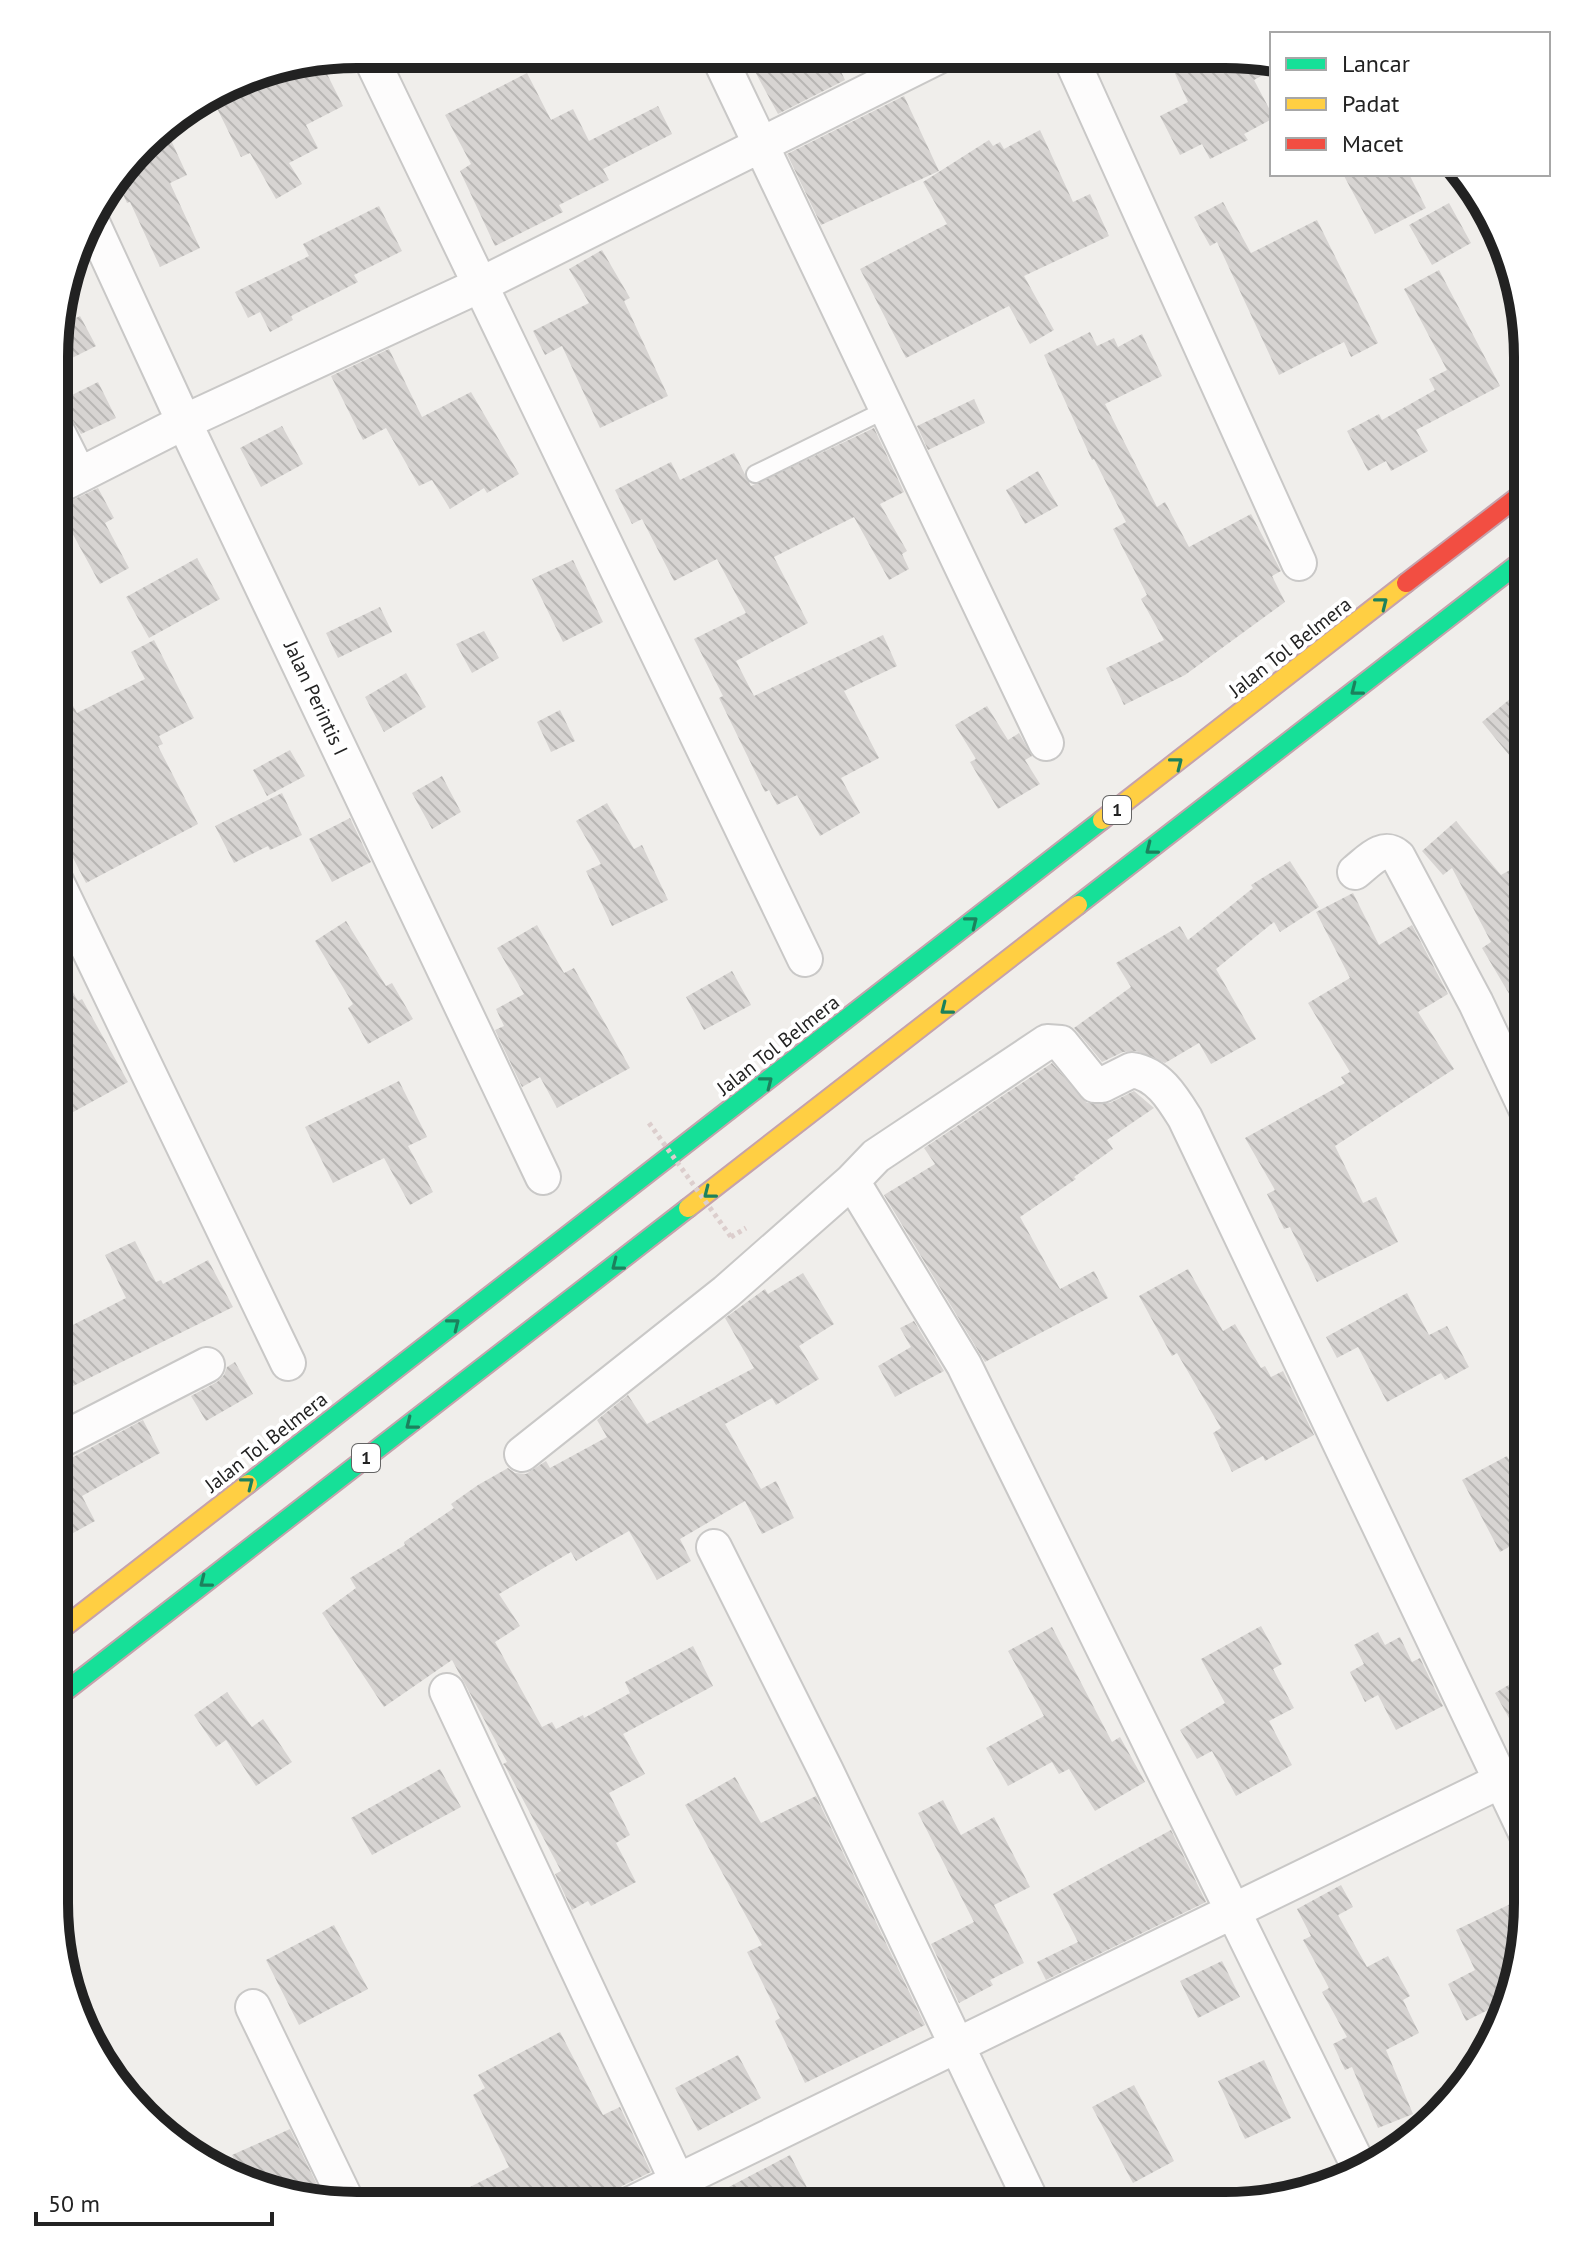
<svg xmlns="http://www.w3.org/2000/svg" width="1582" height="2260" font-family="'PT Sans',sans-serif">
	<defs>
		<pattern id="building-back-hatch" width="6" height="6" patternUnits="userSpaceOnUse" patternTransform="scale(2)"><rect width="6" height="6" fill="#d7d4d2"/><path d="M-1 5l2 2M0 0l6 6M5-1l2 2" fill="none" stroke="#b8b6b4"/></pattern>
	</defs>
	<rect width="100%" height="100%" fill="#f0eeeb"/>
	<path fill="url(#building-back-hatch)" d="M746 55H833L845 80 778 114Z
		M1167 56 1272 59V70L1254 80 1272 114V119L1244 134 1248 140 1210 159 1202 144 1180 155 1160 116 1188 102Z
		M320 60 343 106 306 125 318 148 289 163 302 184 276 199 250 153 241 157 212 98 259 70Z
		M527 73 551 120 573 109 589 141 658 106 672 134 603 169 609 180 559 205 563 212 495 246 460 171 471 164 445 115Z
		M904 96 939 171 821 225 787 154Z
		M164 125 187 175 170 183 200 248 160 267 130 202 127 203 116 179 158 129Z
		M1040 130 1073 202 1090 194 1109 236 1024 276 1054 330 1030 344 1009 306 906 358 860 269 947 224 923 182 989 140 993 146 1000 142 1004 149Z
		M1343 174H1409L1426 208 1375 234Z
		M1223 202 1251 253 1317 220 1378 343 1351 357 1344 342 1279 375 1217 242 1210 246 1194 217Z
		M1449 203 1471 243 1432 265 1409 225Z
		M379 206 402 251 354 275 358 282 291 316 293 320 270 332 260 312 248 318 235 292 309 256 303 244Z
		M602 250 630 298 624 301 668 396 600 428 562 346 545 355 533 331 589 303 569 269Z
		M1439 270 1500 386 1416 430 1428 451 1391 471 1386 461 1368 471 1347 431 1379 414 1382 420 1435 390 1429 379 1447 370 1404 289Z
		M80 316 96 346 64 362 57 348V327Z
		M1090 332 1097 346 1114 338 1118 347 1142 334 1162 376 1105 404 1157 507 1165 502 1189 547 1251 514 1281 571 1272 576 1285 602 1185 675 1124 705 1106 668 1164 640 1141 599 1147 595 1113 529 1126 522 1094 459 1092 460 1044 355Z
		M389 349 422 417 471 392 519 474 487 493 484 488 450 509 432 480 419 486 386 428 363 440 331 376Z
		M98 382 116 418 81 434 68 413 56 409 57 398H66Z
		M974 399 985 423 928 450 917 426Z
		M282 426 303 464 261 487 240 448Z
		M874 428 904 492 880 504 907 551 902 554 909 569 889 580 854 517 774 557 808 623 736 661 754 696 883 635 897 666 844 691 879 758 841 778 860 813 820 836 797 795 777 805 769 790 765 792 719 698 723 696 694 639 746 613 717 559 674 581 642 519 632 524 615 490 671 462 680 480 734 453 751 486Z
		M1038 471 1058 506 1025 524 1006 490Z
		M98 488 114 518 105 523 129 568 100 584 58 507Z
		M197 558 220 599 149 638 126 597Z
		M573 560 603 622 563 642 532 579Z
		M380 607 392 632 338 658 326 633Z
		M484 631 499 658 472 673 456 644Z
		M154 640 194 718 159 736 163 744 158 746 198 824 86 883 69 850 56 857V674L77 713 145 679 131 652Z
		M406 673 426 707 384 732 365 697Z
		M1528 684V749L1514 761 1482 722Z
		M987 706 1008 740 1019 733 1032 756 1025 760 1040 784 998 809 970 762 976 759 955 725Z
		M560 710 575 741 551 752 537 722Z
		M290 750 305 776 267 796 253 770Z
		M442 776 461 812 432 829 412 793Z
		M282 793 302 835 270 850 268 846 234 863 215 826Z
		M607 803 634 849 642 845 668 900 612 926 586 871 601 864 576 821Z
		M350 818 371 862 332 882 309 839Z
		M1456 821 1501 875 1510 870 1528 903V987L1511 997 1482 948 1491 942 1452 868 1443 875 1422 851Z
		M1290 861 1319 907 1280 932 1274 922 1216 969 1256 1039 1211 1064 1199 1043 1165 1063 1136 1051 1123 1052 1102 1062 1074 1028 1131 987 1116 963 1180 926 1188 940 1253 888 1251 885Z
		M1353 893 1379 945 1412 925 1448 994 1418 1012 1454 1069 1335 1146 1363 1203 1376 1197 1398 1242 1317 1282 1290 1227 1284 1229 1267 1194 1275 1190 1245 1138 1345 1083 1341 1077 1350 1072 1308 1003 1350 978 1316 912Z
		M346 921 386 986 392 983 413 1019 368 1044 348 1008 353 1004 315 941Z
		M537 925 564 973 574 968 630 1068 557 1108 540 1077 522 1087 495 1030 504 1026 496 1009 524 994 497 948Z
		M56 962 78 1001 82 999 128 1082 55 1122Z
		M732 971 751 1005 704 1030 686 997Z
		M1052 1063 1087 1103H1110L1134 1091 1154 1108 1107 1140 1113 1149 1074 1177 1076 1179 1020 1217 1060 1289 1094 1271 1108 1298 985 1362 884 1195 935 1164 924 1148Z
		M399 1081 427 1137 408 1146 433 1192 410 1205 384 1158 333 1183 305 1127Z
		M135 1241 156 1282 161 1280 163 1284 208 1260 233 1307 55 1395V1334L126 1298 105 1255Z
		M1188 1269 1223 1331 1235 1324 1261 1368 1265 1366 1271 1377 1283 1371 1314 1435 1265 1461 1263 1456 1232 1472 1213 1433 1221 1428 1177 1353 1172 1356 1139 1296Z
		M803 1273 834 1324 799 1346 819 1379 776 1405 772 1398 725 1424 761 1489 776 1481 794 1518 762 1534 745 1501 680 1539 691 1561 657 1580 629 1531 576 1561 571 1552 499 1594 520 1626 495 1642 542 1727 552 1722 556 1729 583 1715 584 1718 630 1693 625 1682 693 1646 713 1686 623 1734 645 1774 609 1793 630 1835 616 1843 636 1882 591 1906 588 1901 572 1910 555 1874 561 1871 505 1766 503 1764 507 1762 452 1660 384 1707 322 1613 356 1588 350 1578 405 1545 404 1542 454 1508 451 1504 478 1485 508 1468 515 1473 526 1474 546 1461 550 1468 607 1437 597 1420 628 1395 647 1424 754 1368 725 1318 765 1289 768 1294Z
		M1407 1293 1429 1335 1447 1326 1469 1367 1445 1380 1441 1373 1387 1402 1358 1347 1337 1358 1326 1337Z
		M914 1321 944 1371 895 1397 878 1366 911 1347 900 1328Z
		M235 1362 253 1394 206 1421 191 1396 217 1382 224 1375 227 1367Z
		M143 1420 160 1453 82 1496 95 1521 55 1543V1463L64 1462Z
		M1507 1456 1528 1496 1527 1537 1500 1552 1462 1480Z
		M1261 1626 1282 1664 1273 1669 1294 1708 1269 1721 1292 1765 1236 1796 1212 1751 1197 1759 1180 1730 1225 1703 1201 1659Z
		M1052 1627 1112 1742 1120 1737 1145 1782 1095 1811 1069 1769 1059 1774 1052 1762 1008 1786 986 1748 1044 1716 1008 1651Z
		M1378 1632 1385 1645 1400 1637 1412 1662 1420 1658 1443 1706 1396 1730 1378 1695 1365 1702 1350 1672 1364 1664 1354 1645Z
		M1517 1680 1527 1698V1710L1510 1720 1495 1693Z
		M227 1692 252 1727 263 1719 292 1762 256 1786 226 1740 216 1747 194 1715Z
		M440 1769 461 1807 372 1855 351 1818Z
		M735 1777 761 1823 816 1796 925 2025 805 2083 775 2021 780 2018 747 1952 762 1945 685 1805Z
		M943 1800 961 1835 994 1817 1030 1887 994 1905 1024 1963 990 1980 993 1985 959 2003 931 1944 974 1922 918 1813Z
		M1171 1830 1206 1902 1046 1980 1037 1962 1078 1942 1053 1894Z
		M1341 1885 1353 1907 1338 1915 1367 1967 1388 1956 1410 1996 1403 2000 1419 2033 1386 2050 1413 2114 1378 2128 1352 2067 1345 2070 1333 2044 1347 2037 1322 1992 1329 1988 1303 1940 1311 1936 1297 1909Z
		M1527 1896V1923L1512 1998 1466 2021 1448 1984 1475 1970 1456 1930Z
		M334 1925 368 1989 299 2025 266 1960Z
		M1222 1961 1240 1997 1198 2018 1180 1981Z
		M560 2032 603 2115 620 2107 651 2172 622 2186 614 2194 611 2202 607 2204H437L509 2167 473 2095 485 2088 478 2075Z
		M738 2055 761 2098 698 2131 675 2088Z
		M1264 2060 1291 2118 1245 2139 1218 2081Z
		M1134 2085 1174 2161 1133 2183 1092 2107Z
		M290 2129 326 2203H318L241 2174 232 2155Z
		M790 2155 816 2205H736L727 2188Z"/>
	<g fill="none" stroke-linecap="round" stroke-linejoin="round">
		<g stroke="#c9c8c7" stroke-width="20">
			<path id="lane" d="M755 474 887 409"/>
		</g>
		<g stroke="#c9c8c7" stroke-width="38">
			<path id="street" d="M369 54 805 959
				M718 55 1046 743
				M1070 56 1299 563
				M90 218 184 422 543 1177
				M56 429 79 475
				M56 487 184 422 480 285 939 56
				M1355 872C1368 862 1383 843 1398 857L1476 1003 1528 1113
				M56 881 288 1363
				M852 1181 876 1156 1047 1042 1061 1043 1095 1085H1102L1132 1070C1158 1074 1172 1097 1185 1118L1527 1835
				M55 1443 207 1365
				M522 1454 726 1292 852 1181 964 1365 1362 2173
				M714 1547 826 1771 1033 2205
				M447 1691 688 2204
				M253 2007 348 2204
				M631 2204 1527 1768"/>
		</g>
		<g stroke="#c5a2ac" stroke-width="22">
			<path id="fast" d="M1078 905 1528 556
				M248 1484 1102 820
				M54 1700 688 1208"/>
		</g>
		<g stroke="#c5a2ac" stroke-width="22">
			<path id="slow" d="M1102 820 1406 583
				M688 1208 1078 905
				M54 1635 248 1484"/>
		</g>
		<g stroke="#c5a2ac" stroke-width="22">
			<path id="jam" d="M1406 583 1528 489"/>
		</g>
		<path stroke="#dccecd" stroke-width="5" stroke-dasharray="4 4" stroke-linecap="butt" d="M731 1237 746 1228"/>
		<use href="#lane" stroke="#fdfcfc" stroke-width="16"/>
		<use href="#street" stroke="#fdfcfc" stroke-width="34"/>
		<use href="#fast" stroke="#16e098" stroke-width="18"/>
		<use href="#slow" stroke="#ffcf43" stroke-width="18"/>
		<use href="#jam" stroke="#f24e42" stroke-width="18"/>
		<path stroke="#dccecd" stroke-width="5" stroke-dasharray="4 4" stroke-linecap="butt" d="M649 1123 731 1237"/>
	</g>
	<defs><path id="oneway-chevron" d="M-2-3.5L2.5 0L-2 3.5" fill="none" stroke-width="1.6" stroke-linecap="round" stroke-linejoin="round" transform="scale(2)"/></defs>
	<g stroke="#1c815d">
		<use href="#oneway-chevron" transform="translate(1382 603) rotate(-38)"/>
		<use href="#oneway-chevron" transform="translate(1356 690) rotate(142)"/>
		<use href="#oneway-chevron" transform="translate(1177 763) rotate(-38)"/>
		<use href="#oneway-chevron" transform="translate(1151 849) rotate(142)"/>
		<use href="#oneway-chevron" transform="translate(972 922) rotate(-38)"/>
		<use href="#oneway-chevron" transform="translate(946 1009) rotate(142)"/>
		<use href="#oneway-chevron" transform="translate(767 1082) rotate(-38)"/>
		<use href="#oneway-chevron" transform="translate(709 1193) rotate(142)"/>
		<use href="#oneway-chevron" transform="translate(617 1265) rotate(142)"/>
		<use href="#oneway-chevron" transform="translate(454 1324) rotate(-38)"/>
		<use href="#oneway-chevron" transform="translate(411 1424) rotate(142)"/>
		<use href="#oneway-chevron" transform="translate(248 1483) rotate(-38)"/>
		<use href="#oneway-chevron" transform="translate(205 1582) rotate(142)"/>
	</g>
	<g text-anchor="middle" stroke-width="8" stroke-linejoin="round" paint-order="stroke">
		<g fill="#fff" stroke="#646464" stroke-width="2">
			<rect x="1103" y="796" width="28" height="28" rx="6"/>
			<rect x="352" y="1444" width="28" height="28" rx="6"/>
		</g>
		<g font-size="18" font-weight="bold" fill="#222">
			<text x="1117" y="816">1</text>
			<text x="366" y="1464">1</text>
		</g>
		<g font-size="20" fill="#222" stroke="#fff">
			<text transform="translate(1290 647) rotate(-38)" y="7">Jalan Tol Belmera</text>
			<text transform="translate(316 698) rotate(65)" y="7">Jalan Perintis I</text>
			<text transform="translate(778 1045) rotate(-38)" y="7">Jalan Tol Belmera</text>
			<text transform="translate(266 1442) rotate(-38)" y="7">Jalan Tol Belmera</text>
		</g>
	</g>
	<path d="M0 0H1582V2260H0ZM357 68H1225A289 289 0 0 1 1514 357V1903A289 289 0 0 1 1225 2192H357A289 289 0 0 1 68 1903V357A289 289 0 0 1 357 68Z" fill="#fff" fill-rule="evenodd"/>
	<path fill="none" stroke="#222" stroke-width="10" d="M357 68H1225A289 289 0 0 1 1514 357V1903A289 289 0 0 1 1225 2192H357A289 289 0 0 1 68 1903V357A289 289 0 0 1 357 68Z"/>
	<rect x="1270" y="32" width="280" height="144" fill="#ffffff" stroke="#a7a7a7" stroke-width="2"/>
	<rect x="1286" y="58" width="40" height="12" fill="#16e098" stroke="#a7a7a7" stroke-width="2"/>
	<text x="1342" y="72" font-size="24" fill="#222222">Lancar</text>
	<rect x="1286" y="98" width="40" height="12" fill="#ffcf43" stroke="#a7a7a7" stroke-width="2"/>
	<text x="1342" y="112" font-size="24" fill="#222222">Padat</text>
	<rect x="1286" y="138" width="40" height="12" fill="#f24e42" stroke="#a7a7a7" stroke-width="2"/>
	<text x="1342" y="152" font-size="24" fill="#222222">Macet</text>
	<path d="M36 2212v12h236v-12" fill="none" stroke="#222222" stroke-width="4"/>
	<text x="48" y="2212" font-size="24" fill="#222222" stroke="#ffffff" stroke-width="6" paint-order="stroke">50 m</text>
</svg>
